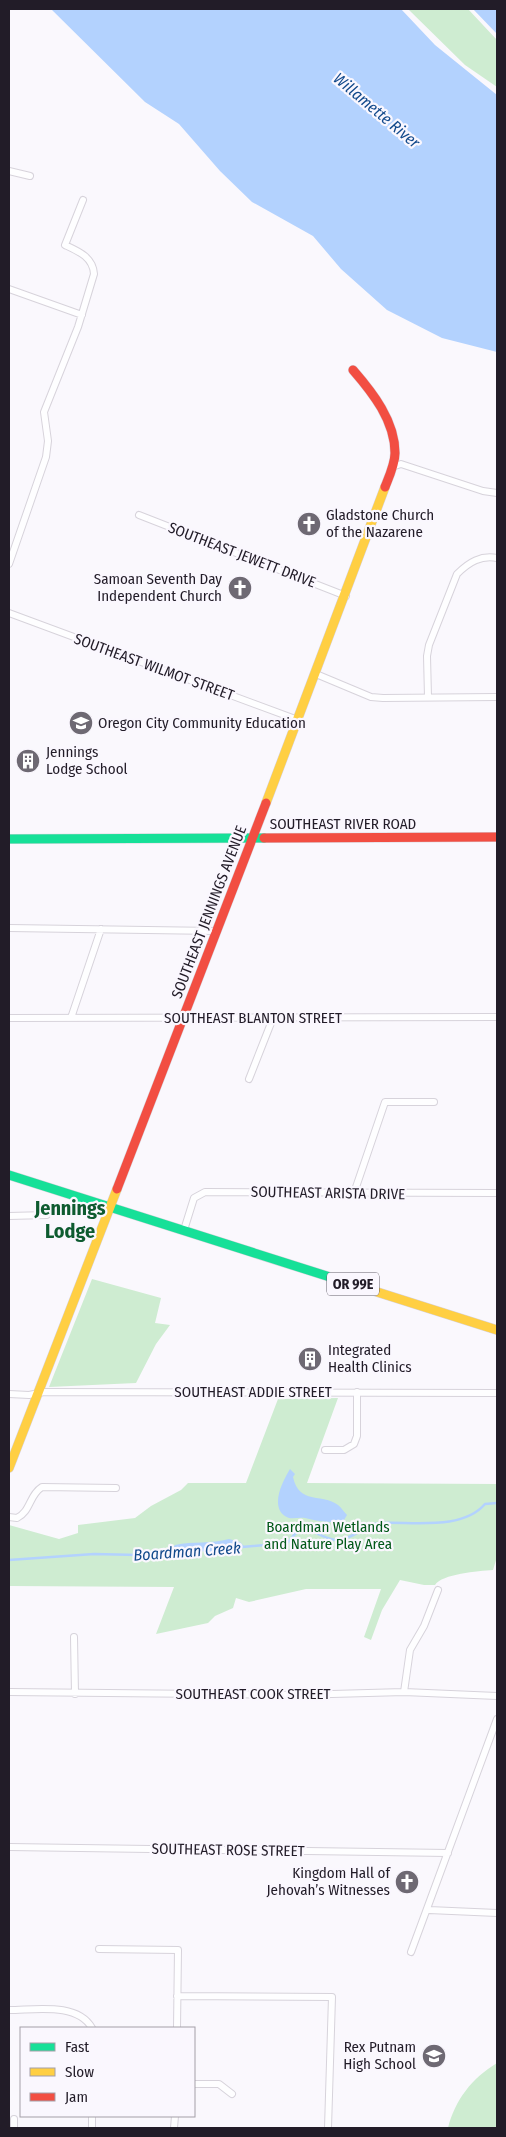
<svg xmlns="http://www.w3.org/2000/svg" width="506" height="2137" font-family="'Fira Sans Condensed',sans-serif">
	<rect width="100%" height="100%" fill="#faf8fd"/>
	<path fill="#ceecd1" d="M408 9H468L497 40V87L465 65Z
		M92 1279 161 1298 155 1323 170 1325 156 1344 136 1383 49 1387Z
		M338 1398 307 1483 497 1484V1557L493 1570C478 1571 442 1574 435 1585H424L400 1580 382 1610 371 1640 364 1637 381 1589H306L249 1602 236 1598 233 1608 215 1616 208 1623 156 1634 174 1587 9 1586V1525L59 1539 78 1533V1525L135 1518 151 1506 181 1490 188 1483H246L278 1399Z
		M497 2063V2128H448C455 2100 472 2078 497 2063Z"/>
	<path fill="#b3d2fe" d="M51 9H401L435 45 497 95V352L442 338 387 310 341 269 313 236 252 202 220 171 179 124 145 102Z
		M473 9H497V34Z
		M290 1469 295 1474 293 1477C299 1505 322 1493 338 1505 341 1507 344 1512 347 1515L344 1520C331 1524 318 1521 305 1518 300 1517 294 1519 289 1518 268 1510 282 1482 290 1469Z
		M229 1539 240 1542 245 1547 209 1553C198 1548 183 1553 171 1551L175 1545C193 1541 211 1544 229 1539Z"/>
	<g fill="none" stroke-linecap="round" stroke-linejoin="round">
		<path stroke="#b3d2fe" stroke-width="2.5" d="M242 1547 287 1543C291 1540 292 1537 295 1534 308 1522 323 1541 338 1540 357 1538 364 1524 379 1523 411 1521 462 1531 485 1504L497 1503
			M9 1560 94 1554 138 1555 172 1549"/>
		<g stroke="#d7d3db" stroke-width="8">
			<path id="street" d="M9 171 30 176
				M9 289 82 315
				M392 467 401 464 483 491 497 493
				M139 515 346 596
				M9 564 46 457 48 441 44 412 78 327 94 274C93 257 78 251 65 245L83 200
				M9 613 298 720
				M316 674 371 697 383 698 497 697
				M428 697 427 656 429 645 457 574C469 562 481 555 497 558
				M9 928 216 931
				M9 1018 497 1017
				M71 1018 101 929
				M249 1079 273 1018
				M354 1193 385 1102H434
				M9 1216 47 1215 52 1207
				M184 1230 194 1198 205 1192 497 1193
				M9 1394 29 1395 44 1392 497 1393
				M325 1450H344L354 1444 357 1436V1392
				M9 1517 17 1518C31 1511 29 1495 42 1487L116 1488
				M74 1637 75 1694
				M9 1692 296 1695 404 1692 497 1696
				M404 1692 410 1650 424 1626 438 1590
				M9 1847 448 1853
				M429 1910 497 1913
				M99 1949 178 1950 177 2028
				M411 1952 497 1719
				M177 1996 332 1997 328 2128
				M9 2010C35 2010 77 2002 92 2028
				M194 2084H219L232 2094
				M14 2128V2119
				M92 2128V2116
				M174 2128 175 2116"/>
		</g>
		<g stroke="#d7d3db" stroke-width="10">
			<path id="fast" d="M9 839 264 838
				M9 1175 333 1278"/>
		</g>
		<g stroke="#d7d3db" stroke-width="10">
			<path id="slow" d="M266 803 385 487
				M333 1278 497 1330
				M9 1468 117 1189"/>
		</g>
		<g stroke="#d7d3db" stroke-width="10">
			<path id="jam" d="M353 370C373 393 395 421 395 453 395 464 389 477 385 487
				M264 838 497 837
				M117 1189 266 803"/>
		</g>
		<use href="#street" stroke="#fefeff" stroke-width="6"/>
		<use href="#fast" stroke="#16e098" stroke-width="9"/>
		<use href="#slow" stroke="#ffcf43" stroke-width="9"/>
		<use href="#jam" stroke="#f24e42" stroke-width="9"/>
	</g>
	<defs>
		<g id="church-disc" transform="scale(1.25)"><circle r="9.5" fill="#6e6973" stroke="#faf7fe"/><path d="M-1.2-6h2.4v3.5h3.3v2.4h-3.3V6h-2.4V-.1h-3.3v-2.4h3.3Z" fill="#fff"/></g>
		<g id="school-disc" transform="scale(1.25)"><circle r="9.5" fill="#6e6973" stroke="#faf7fe"/><path d="M0-5L7-2L0 1L-7-2ZM-4 1L0 2.5L4 1V4Q0 6-4 4Z" fill="#fff"/></g>
		<g id="building-disc" transform="scale(1.25)"><circle r="9.5" fill="#6e6973" stroke="#faf7fe"/><path d="M-4-6H4V6H1V3H-1V6H-4ZM-2.5-4.3h1.7v1.8h-1.7ZM.8-4.3h1.7v1.8H.8ZM-2.5-1h1.7V.8h-1.7ZM.8-1h1.7V.8H.8Z" fill="#fff"/></g>
	</defs>
	<g fill-rule="evenodd">
		<use href="#church-disc" x="309" y="524"/>
		<use href="#church-disc" x="240" y="588"/>
		<use href="#school-disc" x="81" y="723"/>
		<use href="#building-disc" x="28" y="761"/>
		<use href="#building-disc" x="310" y="1359"/>
		<use href="#church-disc" x="407" y="1882"/>
		<use href="#school-disc" x="434" y="2056"/>
	</g>
	<g text-anchor="middle" stroke-width="4.5" stroke-linejoin="round" paint-order="stroke">
		<rect fill="#faf7fe" stroke="#635e68" stroke-width="1" x="327" y="1272.5" width="52" height="23" rx="4"/>
		<g font-size="14" font-weight="bold" fill="#221c28">
			<text x="353" y="1289">OR 99E</text>
		</g>
		<g font-size="15" fill="#221c28" stroke="#faf7fe" text-anchor="start">
			<text x="326" y="520">Gladstone Church<tspan x="326" dy="17">of the Nazarene</tspan></text>
			<text x="222" y="584" text-anchor="end">Samoan Seventh Day<tspan x="222" dy="17">Independent Church</tspan></text>
			<text x="98" y="728">Oregon City Community Education</text>
			<text x="46" y="757">Jennings<tspan x="46" dy="17">Lodge School</tspan></text>
			<text x="328" y="1355">Integrated<tspan x="328" dy="17">Health Clinics</tspan></text>
			<text x="390" y="1878" text-anchor="end">Kingdom Hall of<tspan x="390" dy="17">Jehovah’s Witnesses</tspan></text>
			<text x="416" y="2052" text-anchor="end">Rex Putnam<tspan x="416" dy="17">High School</tspan></text>
		</g>
		<g font-size="15" fill="#221c28" stroke="#faf7fe">
			<text transform="translate(242 555) rotate(21)" y="5">SOUTHEAST JEWETT DRIVE</text>
			<text transform="translate(154 667) rotate(20)" y="5">SOUTHEAST WILMOT STREET</text>
			<text x="343" y="829">SOUTHEAST RIVER ROAD</text>
			<text transform="translate(209 912) rotate(-69)" y="5">SOUTHEAST JENNINGS AVENUE</text>
			<text x="253" y="1023">SOUTHEAST BLANTON STREET</text>
			<text transform="translate(328 1193) rotate(1)" y="5">SOUTHEAST ARISTA DRIVE</text>
			<text x="253" y="1397">SOUTHEAST ADDIE STREET</text>
			<text x="253" y="1699">SOUTHEAST COOK STREET</text>
			<text transform="translate(228 1850) rotate(1)" y="5">SOUTHEAST ROSE STREET</text>
		</g>
		<g font-size="15" fill="#005818" stroke="#faf7fe">
			<text x="328" y="1532">Boardman Wetlands<tspan x="328" dy="17">and Nature Play Area</tspan></text>
		</g>
		<g font-size="16" font-style="italic" fill="#134a8c" stroke="#faf7fe">
			<text transform="translate(377 110) rotate(40)" y="6">Willamette River</text>
			<text transform="translate(187 1551) rotate(-4)" y="6">Boardman Creek</text>
		</g>
		<g font-size="20" font-weight="bold" fill="#0e5b30" stroke="#faf7fe">
			<text x="70" y="1215">Jennings<tspan x="70" dy="23">Lodge</tspan></text>
		</g>
	</g>
	<rect width="506" height="2137" fill="none" stroke="#221c28" stroke-width="20"/>
	<rect x="20" y="2027" width="175" height="90" fill="#faf7fe" stroke="#a49fa8"/>
	<rect x="30" y="2043" width="25" height="8" fill="#16e098" stroke="#a49fa8"/>
	<text x="65" y="2052" font-size="15" fill="#221c28">Fast</text>
	<rect x="30" y="2068" width="25" height="8" fill="#ffcf43" stroke="#a49fa8"/>
	<text x="65" y="2077" font-size="15" fill="#221c28">Slow</text>
	<rect x="30" y="2093" width="25" height="8" fill="#f24e42" stroke="#a49fa8"/>
	<text x="65" y="2102" font-size="15" fill="#221c28">Jam</text>
</svg>
